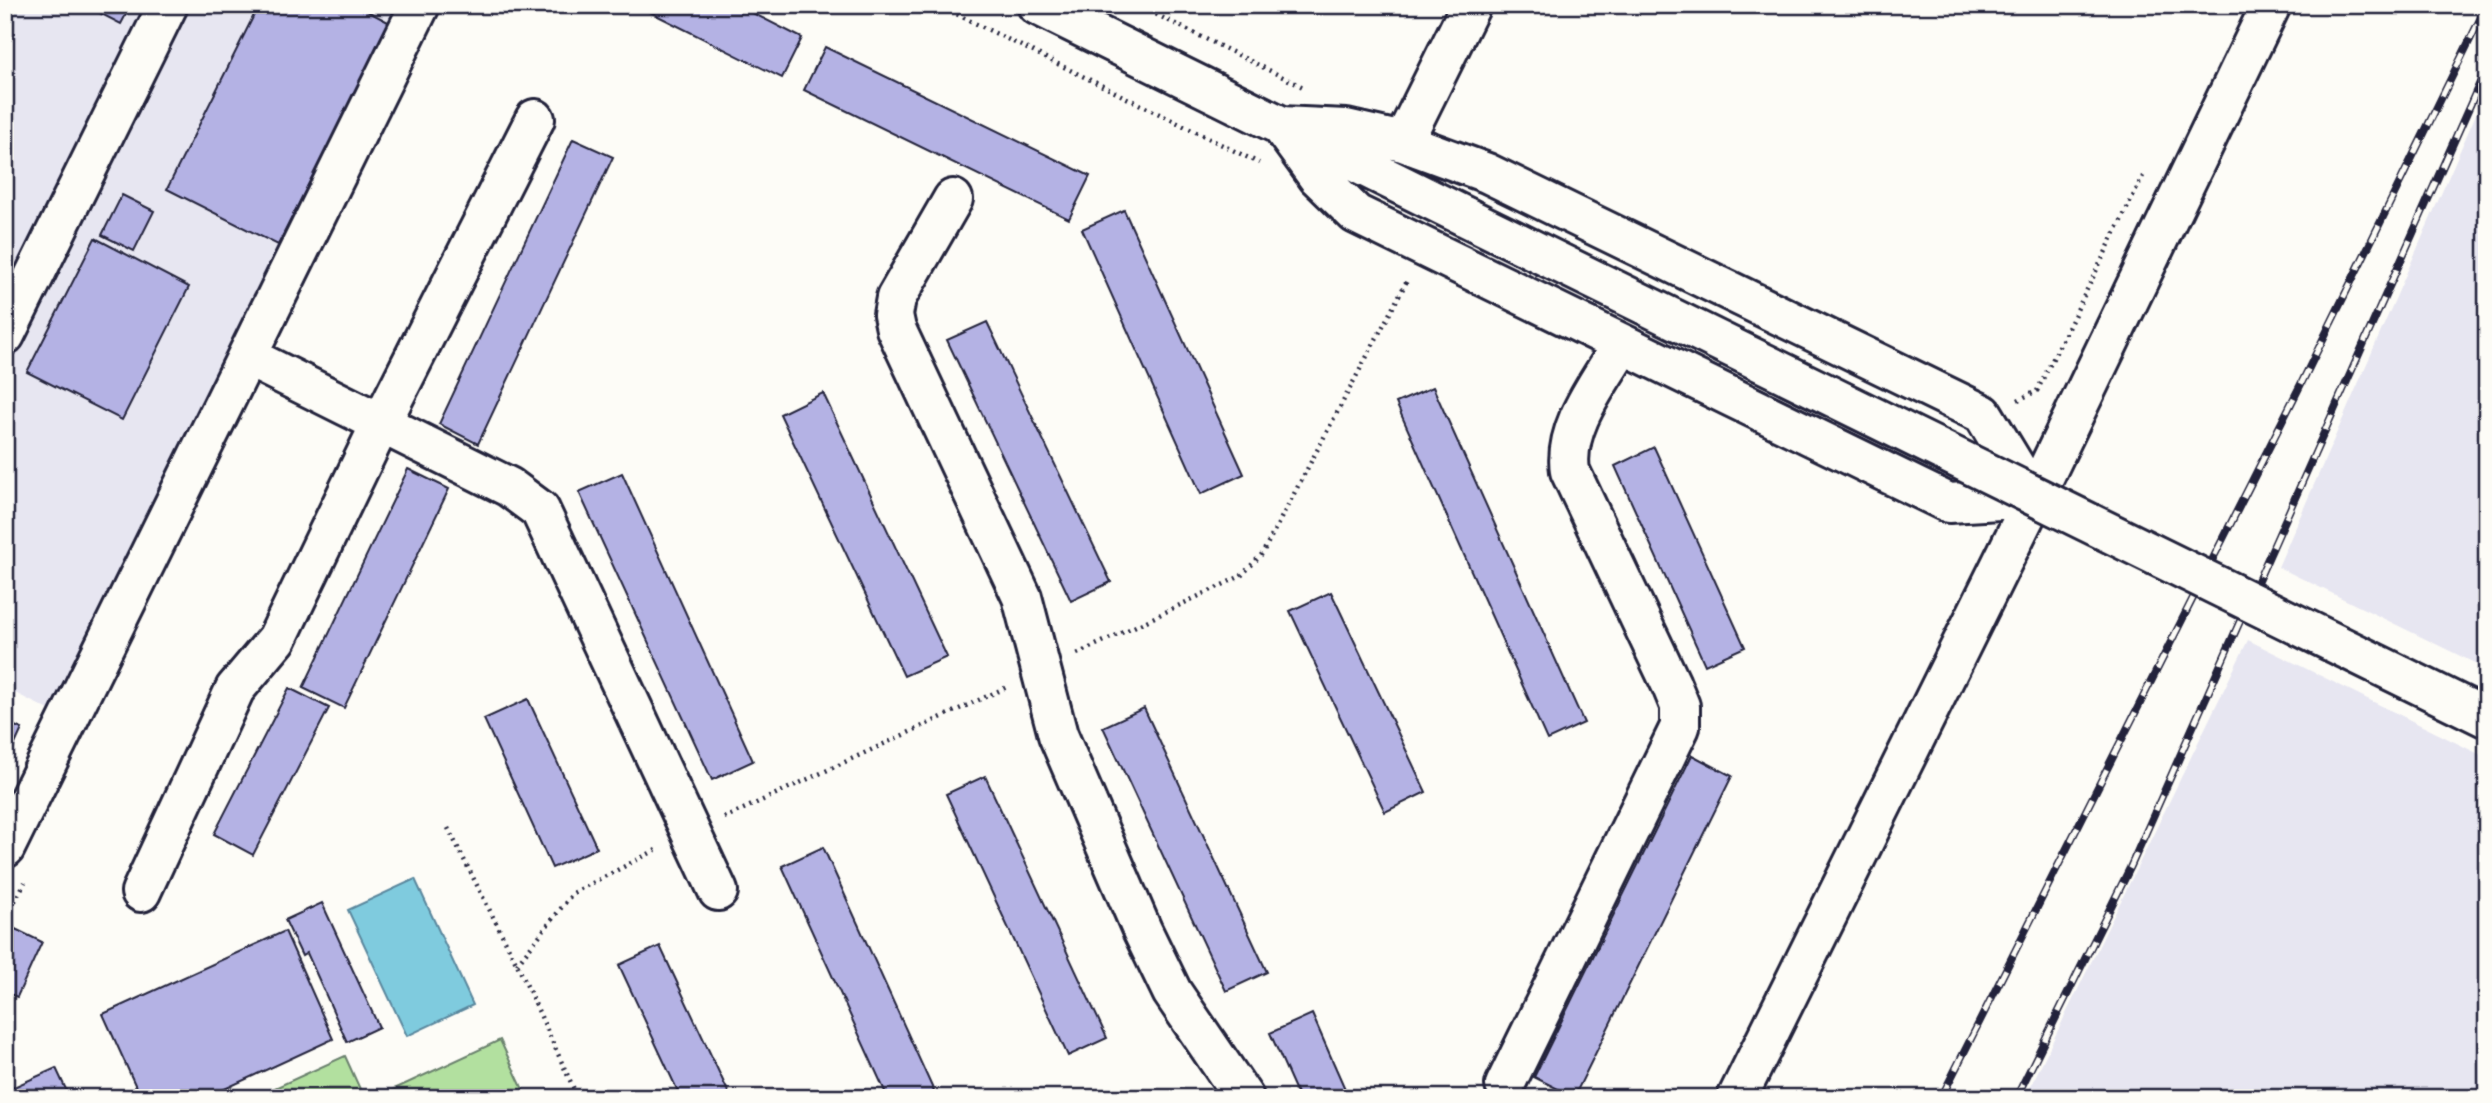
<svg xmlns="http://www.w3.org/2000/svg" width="2492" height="1103" font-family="Delius,sans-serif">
	<rect width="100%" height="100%" fill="#fdfcf7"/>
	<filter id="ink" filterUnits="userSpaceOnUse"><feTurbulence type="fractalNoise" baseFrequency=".0143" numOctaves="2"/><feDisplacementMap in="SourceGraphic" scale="14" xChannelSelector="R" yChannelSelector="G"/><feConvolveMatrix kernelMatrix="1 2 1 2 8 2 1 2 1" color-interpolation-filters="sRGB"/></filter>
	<g filter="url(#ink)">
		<path fill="#e7e6f1" d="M5 5H397L49 710 5 688Z
			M2487 89V669L2278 567Z
			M2248 640 2487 758V1098H2025Z"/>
		<path fill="#b2e09f" stroke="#6a816d" stroke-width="2" d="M500 1040 527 1098H375Z
			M345 1056 364 1098H253Z"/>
		<path fill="#7fcbde" stroke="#5a879d" stroke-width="2" d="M415 879 473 1005 407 1036 348 910Z"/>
		<path fill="#b4b2e4" stroke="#22223b" stroke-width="2" d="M84 5H131L121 24Z
			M259 5H356L390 23 278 245 167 189Z
			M737 5 802 38 782 78 638 6Z
			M825 47 1090 176 1069 219 804 90Z
			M573 139 613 157 478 444 439 424Z
			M122 195 154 211 134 251 102 235Z
			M1124 210 1244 474 1201 494 1082 229Z
			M95 238 189 287 122 420 27 372Z
			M987 322 1111 582 1071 601 947 340Z
			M1433 387 1584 723 1547 740 1396 403Z
			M823 393 947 657 904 676 780 414Z
			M1654 447 1745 647 1705 665 1615 466Z
			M408 469 449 489 344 708 303 688Z
			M622 473 753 761 712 780 579 492Z
			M1331 592 1426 792 1385 812 1290 611Z
			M289 688 329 708 253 855 214 834Z
			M528 699 597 848 552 868 484 719Z
			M1144 708 1267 972 1226 991 1103 727Z
			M5 722 22 729 5 766Z
			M1692 755 1732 776 1574 1097 1534 1077Z
			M985 776 1107 1038 1068 1056 946 794Z
			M823 847 937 1098H888L782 866Z
			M322 903 379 1027 347 1042 307 953 302 956 285 920Z
			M9 926 42 942 17 997 5 992V934Z
			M285 931 333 1039 205 1098H141L103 1014Z
			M660 946 731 1098H681L619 965Z
			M1312 1014 1349 1098H1299L1270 1033Z
			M56 1068 70 1098H11L7 1090Z"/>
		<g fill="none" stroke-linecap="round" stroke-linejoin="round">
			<g stroke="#22223b" stroke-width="44">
				<path id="minor" d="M1037 5 1466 217
					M1281 126 1346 129 1403 142 1487 173 1983 414 2034 498 1949 503 1356 214 1318 177Z
					M1403 142 1471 5
					M953 199 896 298 893 315 896 329 1022 597 1058 735 1142 930 1172 992 1244 1098
					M5 335 168 5
					M248 357 509 487 540 510 718 891
					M5 848 420 5
					M141 892 235 689 277 639 381 423 535 119
					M1505 1085 1680 727V706L1671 684 1570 471C1563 426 1601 381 1622 344
					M1737 1098 2034 498 2271 5"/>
			</g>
			<path stroke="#22223b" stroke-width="4.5" stroke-dasharray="2 5" stroke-linecap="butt" d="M938 5 1259 163
				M1137 5 1305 88
				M2018 400 2037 391 2143 176
				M1077 654 1241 576 1262 554 1408 279
				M724 818 1009 686
				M448 828 517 964 578 1098
				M5 920 25 882
				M517 964 573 893 656 850"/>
			<use href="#minor" stroke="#fdfcf7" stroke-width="38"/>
			<g stroke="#22223b" stroke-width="8">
				<path id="rail" d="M1941 1098 2302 382 2487 5
					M2016 1098 2130 868 2487 67"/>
			</g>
			<use href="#rail" stroke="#fdfcf7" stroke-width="5" stroke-dasharray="16" stroke-linecap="butt"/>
			<g stroke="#22223b" stroke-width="44" stroke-linecap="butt">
				<path id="minor-bridge" d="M1466 217 2487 718"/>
			</g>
			<use href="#minor-bridge" stroke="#fdfcf7" stroke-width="38"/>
		</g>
	</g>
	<rect width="2492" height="1103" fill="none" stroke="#fdfcf7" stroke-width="28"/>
	<rect x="14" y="14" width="2464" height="1075" fill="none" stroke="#22223b" stroke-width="2.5" filter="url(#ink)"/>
</svg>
